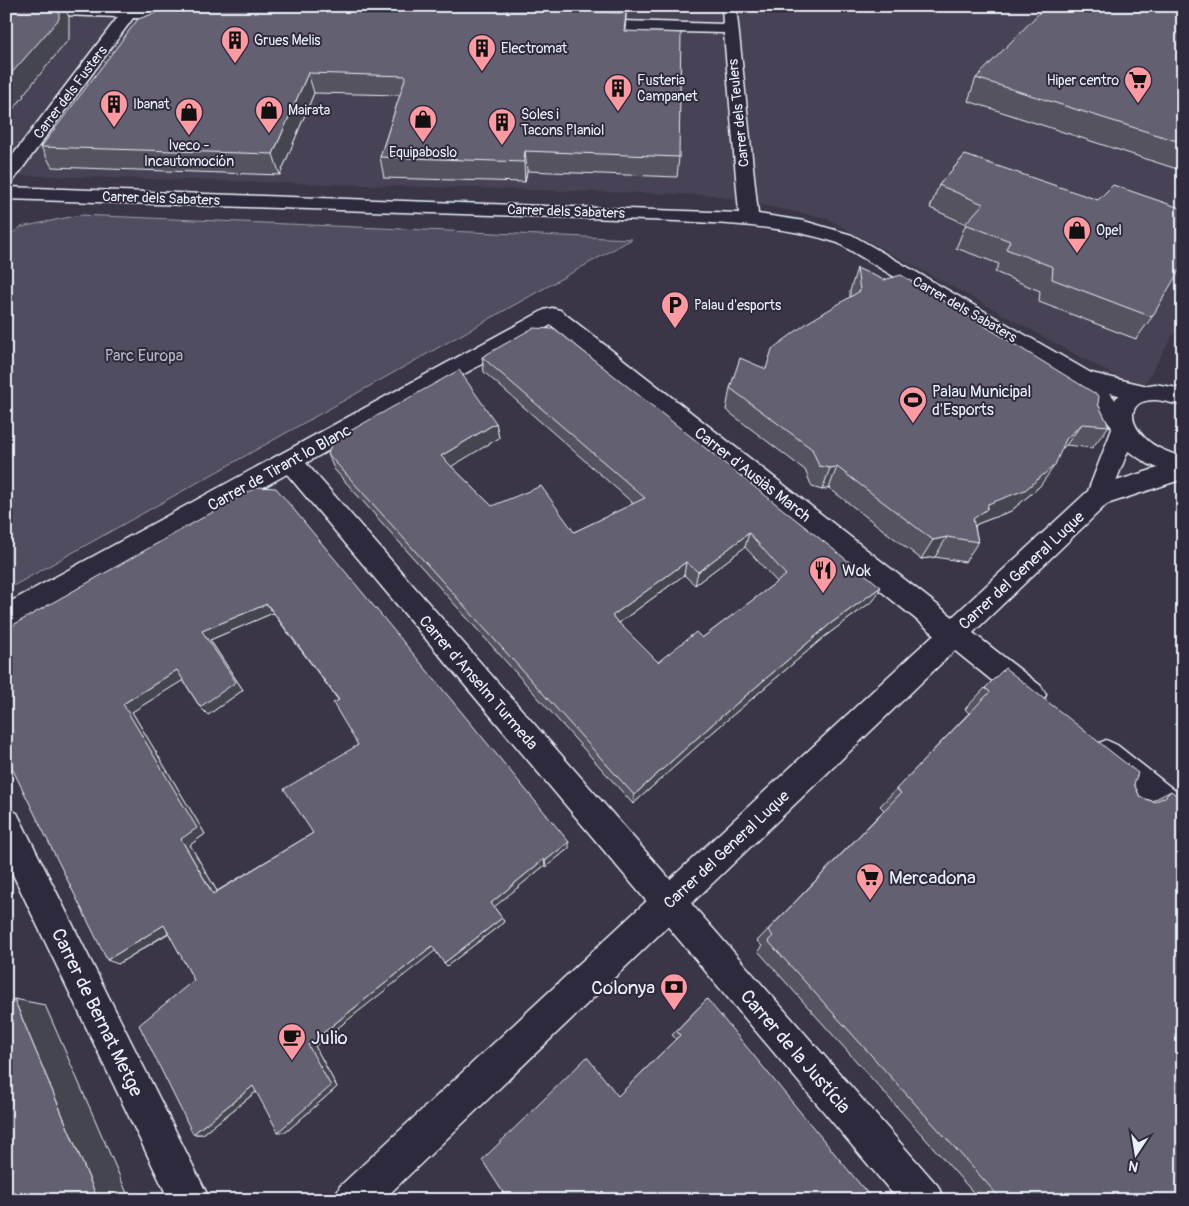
<svg xmlns="http://www.w3.org/2000/svg" width="1189" height="1206" font-family="Pangolin,sans-serif">
	<rect width="100%" height="100%" fill="#3a3648"/>
	<filter id="ink" filterUnits="userSpaceOnUse"><feTurbulence type="fractalNoise" baseFrequency=".02" numOctaves="2"/><feDisplacementMap in="SourceGraphic" scale="10" xChannelSelector="R" yChannelSelector="G"/><feConvolveMatrix kernelMatrix="1 2 1 2 8 2 1 2 1" color-interpolation-filters="sRGB"/></filter>
	<g filter="url(#ink)">
		<path fill="#464354" d="M6 6H1183V318L1141 390 826 218 712 195 6 175Z"/>
		<path fill="#504e5f" stroke="#9ca0ac" d="M80 215 632 239 6 590V238L21 227Z"/>
		<g fill="none" stroke-linecap="round" stroke-linejoin="round">
			<g stroke="#e8f1f8" stroke-width="3">
				<path id="minor" d="M6 6 125 8 126 6H141L139 9 192 11 197 12 199 15 197 18 192 19 133 18 13 181 6 182V164L118 17 6 13Z
					M722 6H736L758 214 804 221 852 235 1091 373 1152 387 1156 393 1152 399 1144 401 1110 393 1131 420 1127 426 1119 429 1111 426 1077 386 838 243C786 226 732 224 677 221L6 199V187L739 213 724 33 588 30 583 28 580 25 583 22 588 20 723 24Z
					M552 308 560 310 1041 686 1046 695 1041 704 1031 708 1021 704 551 325 306 463 938 1186 944 1200H898L287 474 16 626 6 630V604L544 310Z
					M1106 740 1117 745 1183 797V833L1172 828 1095 765 1091 755 1095 745Z
					M6 808 17 813 210 1200H169L6 860Z"/>
			</g>
			<g stroke="#e8f1f8" stroke-width="3">
				<path id="major" d="M1155 384 1183 389V405C1174 404 1165 401 1156 400 1127 399 1128 422 1145 438 1155 448 1169 453 1183 457V479L1107 504 383 1200H334L340 1186 1088 491 1112 429 1109 416 1116 398 1127 389ZM1128 451 1148 464 1158 468 1116 481Z"/>
			</g>
			<use href="#minor" fill="#2f2a3d" fill-rule="evenodd"/>
			<use href="#major" fill="#2f2a3d" fill-rule="evenodd"/>
		</g>
		<path fill="#555361" stroke="#e8f1f8" fill-rule="evenodd" d="M176 6H627L625 31 679 157 677 177 527 171 525 182 384 178 380 157 400 95 314 93 280 175 52 167 41 147Z
			M1183 6V171L968 101 976 78Z
			M965 155 1152 317 1136 339 1039 302 1040 291 995 272 999 264 956 248 966 224 930 208 939 185Z
			M857 268 1098 404 1109 426 1092 448 1066 445 1061 450 1040 486 1011 511 977 524 975 527 978 542 965 562 935 557 921 559 829 488 822 490 812 487 805 470 726 410 730 388 766 369 850 297V291Z
			M482 357 874 600 824 637 713 732 633 804 334 469 328 454 496 423 499 438 451 466 492 506 574 532 634 504 484 372ZM745 547 777 582 702 638 658 662 619 623 684 575 695 585Z
			M257 487 569 848 546 867 545 865 494 907 502 918 504 922 447 966 444 963 435 950 315 1046 337 1087 286 1132 256 1092 203 1134H193L194 980 169 933 118 964 6 756ZM273 613 339 701 358 745 313 833 217 891 190 845 205 834 132 712 183 680 200 707 208 715 243 690 210 640Z
			M985 688 1134 784 1140 797 1152 801 1171 791 1183 1200H980L758 951 762 946 757 941 884 810 880 806 969 713 965 709Z
			M702 1004 873 1200 618 1096 676 1039 672 1035Z"/>
		<path fill="#45444f" stroke="#e8f1f8" d="M59 6H64L69 17V39L23 95 24 96 6 118V83L10 75Z
			M308 73 314 93 280 175 273 154Z
			M525 151 527 171 525 182 524 162Z
			M496 423 499 438 444 471 441 456Z
			M1082 424 1066 445 1051 460 1066 439Z
			M1055 465 1040 486 1011 511 977 524 973 529V519L988 504Z
			M837 467 829 488 822 490 830 468Z
			M749 533 745 547 695 585 698 572Z
			M947 537 935 557 921 559 933 540Z
			M686 562 684 575 612 628V616Z
			M881 587 874 600 824 637 713 732 633 804 634 795 716 721 830 624Z
			M267 604 273 613 210 640 243 690 208 715 200 707 202 631Z
			M177 670 185 679 132 712 205 834 190 845 221 898 213 894 181 839 123 704Z
			M569 842V848L546 867 545 861Z
			M544 859 545 865 493 908 491 903Z
			M502 918 504 922 447 966 444 963Z
			M164 925 174 929 118 964 107 960Z
			M432 946 436 950 315 1046 337 1087 286 1132H278L308 1045Z
			M14 999 45 1005 130 1200H98Z
			M253 1086 262 1087 203 1134H193Z"/>
		<path fill="#636171" stroke="#e8f1f8" fill-rule="evenodd" d="M13 6H59V19L10 75H13L6 83V8H12Z
			M176 6H377L626 13 624 31 681 33 679 157 525 151 524 162 380 157 406 76 308 73 273 154 41 147 138 19Z
			M1046 6H1183V143L976 78Z
			M965 155 1098 200 1113 185 1183 209V264L1152 317 1052 279 1053 267 1006 249 1010 241 965 224 983 204 939 185Z
			M857 268 884 280 901 275 1099 396 1098 404 1109 426 1082 424 1066 439 1055 465 1025 490 988 504 987 509 973 519 978 542 947 537 933 540 837 467 830 468 819 466 812 449 730 388 740 358 766 369 772 349 807 323 860 291Z
			M533 328 555 329 881 587 830 624 716 721 634 795 328 454 332 441 459 370 496 423 441 456 492 506 541 486 574 532 645 498 482 357ZM749 533 786 575 702 638 696 632 658 662 612 616 686 562 698 572Z
			M257 487 276 488 569 842 545 861 544 859 491 903 502 918 444 963 432 946 308 1045 331 1086 278 1132 253 1086 193 1134 139 1025 194 980 164 925 107 960 6 756V629ZM267 604 339 700 333 703 358 745 284 789 313 833 213 894 181 839 197 828 123 704 177 670 200 707 236 682 202 631Z
			M1005 668 1138 773 1134 784 1140 797 1154 802 1165 797 1171 791 1183 800V1200H1002L768 941 773 936 768 930 901 793 896 789 990 692 985 688Z
			M14 999 98 1200H6V1004Z
			M707 999 873 1200H508L482 1160 587 1057 618 1096 680 1035 676 1031Z"/>
	</g>
	<defs>
		<g id="building-pin" transform="scale(1.4375)"><path d="M0 17L-7.5 6A9.5 9.5 0 1 1 7.5 6Z" fill="#ff9aa2" stroke="#2f2a3d"/><path d="M-4-6H4V6H1V3H-1V6H-4ZM-2.5-4.3h1.7v1.8h-1.7ZM.8-4.3h1.7v1.8H.8ZM-2.5-1h1.7V.8h-1.7ZM.8-1h1.7V.8H.8Z" fill="#111"/></g>
		<g id="supermarket-pin" transform="scale(1.4375)"><path d="M0 17L-7.5 6A9.5 9.5 0 1 1 7.5 6Z" fill="#ff9aa2" stroke="#2f2a3d"/><path d="M-6-5.5h2.5l.6 2H6L4.5 2H-2.5L-4.4-4H-6ZM-1.5 3.2a1.3 1.3 0 1 0 .1 0ZM3 3.2a1.3 1.3 0 1 0 .1 0Z" fill="#111"/></g>
		<g id="shop-pin" transform="scale(1.4375)"><path d="M0 17L-7.5 6A9.5 9.5 0 1 1 7.5 6Z" fill="#ff9aa2" stroke="#2f2a3d"/><path d="M-5-2.5h2.3a2.7 3.5 0 0 1 5.4 0H5L5.5 6h-11ZM-1.5-2.5h3a1.5 2.3 0 0 0-3 0Z" fill="#111"/></g>
		<g id="parking-pin" transform="scale(1.4375)"><path d="M0 17L-7.5 6A9.5 9.5 0 1 1 7.5 6Z" fill="#ff9aa2" stroke="#2f2a3d"/><path d="M-3.5-5.5H1a3.5 3.5 0 0 1 0 7H-1V5.5H-3.5ZM-1-3.4V-.6H.8a1.4 1.4 0 0 0 0-2.8Z" fill="#111"/></g>
		<g id="stadium-pin" transform="scale(1.4375)"><path d="M0 17L-7.5 6A9.5 9.5 0 1 1 7.5 6Z" fill="#ff9aa2" stroke="#2f2a3d"/><path d="M0-5a6.5 5 0 1 0 0 10a6.5 5 0 1 0 0-10ZM-3.5-1.8h7v3.6h-7Z" fill="#111"/></g>
		<g id="restaurant-pin" transform="scale(1.4375)"><path d="M0 17L-7.5 6A9.5 9.5 0 1 1 7.5 6Z" fill="#ff9aa2" stroke="#2f2a3d"/><path d="M-5-6h1v4h1v-4h1v4h1v-4h1v5L-1.5 .5V6h-2V.5L-5-1ZM5-6V6H3V1.5H1.5Q1.5-4 5-6Z" fill="#111"/></g>
		<g id="bank-pin" transform="scale(1.4375)"><path d="M0 17L-7.5 6A9.5 9.5 0 1 1 7.5 6Z" fill="#ff9aa2" stroke="#2f2a3d"/><path d="M-6-4H6V4H-6ZM0-2.3a2.3 2.3 0 1 0 0 4.6a2.3 2.3 0 1 0 0-4.6Z" fill="#111"/></g>
		<g id="cafe-pin" transform="scale(1.4375)"><path d="M0 17L-7.5 6A9.5 9.5 0 1 1 7.5 6Z" fill="#ff9aa2" stroke="#2f2a3d"/><path d="M-5.5-4.5H6V0H3Q3 3.5 0 3.5H-2.5Q-5.5 3.5-5.5 0ZM3-3.2v2h1.7v-2ZM-6 4.5H4V6H-6Z" fill="#111"/></g>
	</defs>
	<g fill-rule="evenodd">
		<use href="#building-pin" x="235" y="40"/>
		<use href="#building-pin" x="482" y="48"/>
		<use href="#supermarket-pin" x="1138" y="80"/>
		<use href="#building-pin" x="618" y="88"/>
		<use href="#building-pin" x="114" y="104"/>
		<use href="#shop-pin" x="269" y="110"/>
		<use href="#shop-pin" x="189" y="112"/>
		<use href="#shop-pin" x="423" y="119"/>
		<use href="#building-pin" x="502" y="122"/>
		<use href="#shop-pin" x="1077" y="230"/>
		<use href="#parking-pin" x="675" y="305"/>
		<use href="#stadium-pin" x="913" y="400"/>
		<use href="#restaurant-pin" x="823" y="570"/>
		<use href="#supermarket-pin" x="870" y="877"/>
		<use href="#bank-pin" x="674" y="987"/>
		<use href="#cafe-pin" x="292" y="1037"/>
	</g>
	<g text-anchor="middle" stroke-width="4" stroke-linejoin="round" paint-order="stroke">
		<g font-size="14" fill="#e8f1f8" stroke="#2f2a3d" text-anchor="start">
			<text x="254" y="45">Grues Melis</text>
			<text x="501" y="53">Electromat</text>
			<text x="637" y="85">Fusteria<tspan x="637" dy="16">Campanet</tspan></text>
			<text x="1119" y="85" text-anchor="end">Hiper centro</text>
			<text x="133" y="109">Ibanat</text>
			<text x="288" y="115">Mairata</text>
			<text x="521" y="119">Soles i<tspan x="521" dy="16">Tacons Planiol</tspan></text>
			<text x="189" y="150" text-anchor="middle">Iveco -<tspan x="189" dy="16">Incautomoción</tspan></text>
			<text x="423" y="157" text-anchor="middle">Equipaboslo</text>
			<text x="1096" y="235">Opel</text>
			<text x="694" y="310">Palau d'esports</text>
		</g>
		<g font-size="14" fill="#e8f1f8" stroke="#2f2a3d">
			<text transform="translate(70 92) rotate(-53)" y="5">Carrer dels Fusters</text>
			<text transform="translate(738 113) rotate(-96)" y="5">Carrer dels Teulers</text>
			<text transform="translate(161 198) rotate(2)" y="5">Carrer dels Sabaters</text>
			<text transform="translate(566 211) rotate(2)" y="5">Carrer dels Sabaters</text>
			<text transform="translate(965 309) rotate(30)" y="5">Carrer dels Sabaters</text>
		</g>
		<g font-size="16" fill="#b3b8c2" stroke="#2f2a3d">
			<text x="144" y="361">Parc Europa</text>
		</g>
		<g font-size="16" fill="#e8f1f8" stroke="#2f2a3d" text-anchor="start">
			<text x="932" y="397">Palau Municipal<tspan x="932" dy="18">d'Esports</tspan></text>
			<text x="842" y="576">Wok</text>
		</g>
		<g font-size="16" fill="#e8f1f8" stroke="#2f2a3d">
			<text transform="translate(279 467) rotate(-29)" y="6">Carrer de Tirant lo Blanc</text>
			<text transform="translate(753 474) rotate(38)" y="6">Carrer d'Ausiàs March</text>
			<text transform="translate(1021 570) rotate(-43)" y="6">Carrer del General Luque</text>
			<text transform="translate(479 682) rotate(49)" y="6">Carrer d'Anselm Turmeda</text>
			<text transform="translate(726 849) rotate(-43)" y="6">Carrer del General Luque</text>
		</g>
		<g font-size="19" fill="#e8f1f8" stroke="#2f2a3d" text-anchor="start">
			<text x="889" y="884">Mercadona</text>
			<text x="655" y="994" text-anchor="end">Colonya</text>
			<text x="311" y="1044">Julio</text>
		</g>
		<g font-size="19" fill="#e8f1f8" stroke="#2f2a3d">
			<text transform="translate(98 1012) rotate(64)" y="7">Carrer de Bernat Metge</text>
			<text transform="translate(796 1051) rotate(49)" y="7">Carrer de la Justícia</text>
		</g>
	</g>
	<rect width="1189" height="1206" fill="none" stroke="#2f2a3d" stroke-width="25"/>
	<rect x="12" y="12" width="1164" height="1181" fill="none" stroke="#e8f1f8" stroke-width="2" filter="url(#ink)"/>
	<g transform="translate(1136 1154) rotate(192)" stroke="#2f2a3d" stroke-width="4" paint-order="stroke">
	<path d="M0-4L9 19L0 12L-9 19Z" fill="#e8f1f8"/>
	<text y="-8" font-size="14" font-weight="bold" text-anchor="middle" fill="#e8f1f8">N</text>
	</g>
</svg>
